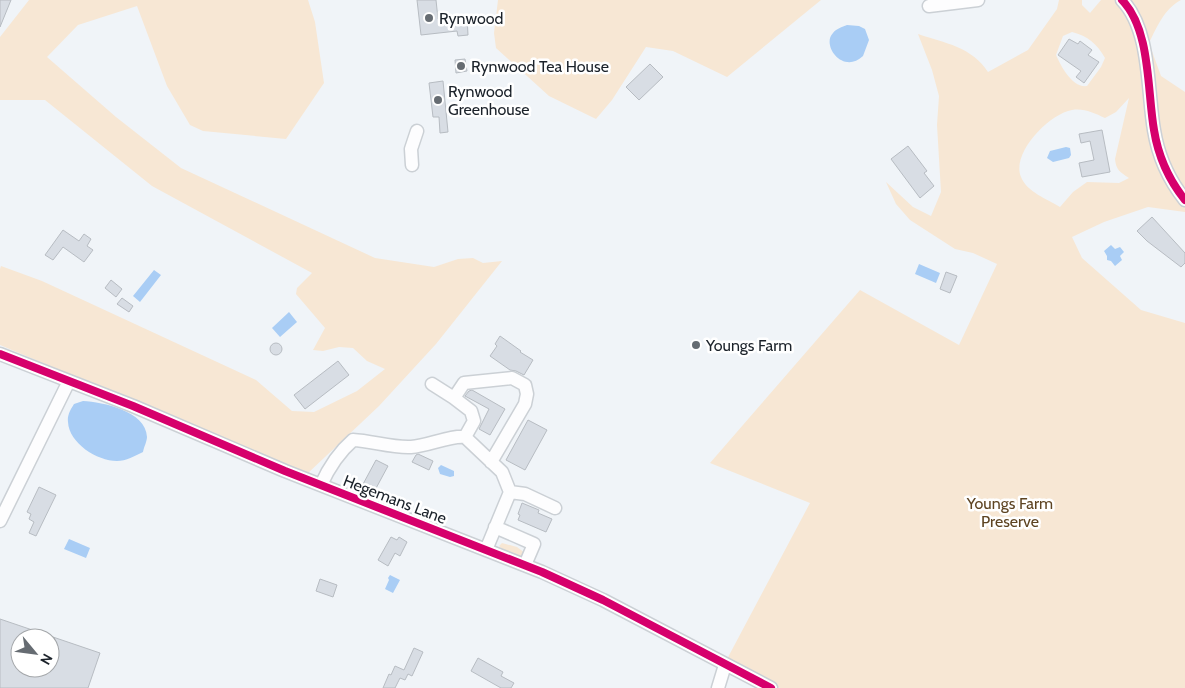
<svg xmlns="http://www.w3.org/2000/svg" width="1185" height="688" font-family="Cabin,sans-serif">
	<rect width="100%" height="100%" fill="#f0f4f8"/>
	<path fill="#f7e7d4" fill-rule="evenodd" d="M29 0H308L315 22 324 83 286 139 203 131 190 125 167 86 137 6 78 25 47 57 116 117 181 168 375 258 434 267 458 259 473 258 483 263 502 261 436 344 379 406 307 474 0 345V269L1 266 42 281 256 380 292 411 314 412 357 391 385 369 367 361 353 348 339 347 323 351 313 350 325 328 296 294 297 288 312 273 152 186 45 100H0V37Z
		M498 0H821L727 77 673 51 646 47 612 100 596 119 549 96 496 48 494 33Z
		M1059 0H1082V5L1090 13 1101 0H1181C1164 9 1157 27 1149 43L1161 76 1185 92V212L1148 207 1104 222 1072 237 1082 258 1141 310 1185 323V688H780L726 661 810 503 710 463 860 290 959 345 997 264 973 253 955 249 910 220 896 204 886 182 913 207 931 216 941 192 937 125 939 96 932 70 918 34C945 43 972 47 988 72L1028 50 1057 9ZM1072 32C1088 36 1097 44 1105 58L1101 67 1087 86C1072 88 1061 66 1056 55L1063 36ZM1129 98 1115 159C1116 170 1120 172 1129 178L1119 183 1087 182 1073 192 1060 207C1047 199 1027 192 1021 177 1011 153 1049 114 1072 110 1084 108 1094 113 1105 118L1116 112Z
		M502 543 517 547 525 553 521 558 505 552 499 546Z"/>
	<path fill="#a9cdf5" d="M847 25 859 26 865 29 869 40 863 56C843 75 821 45 833 33 836 29 842 27 847 25Z
		M1066 147 1070 148 1071 155 1069 158 1053 162 1047 158 1050 151Z
		M1111 245 1115 249 1120 247 1124 252 1120 256 1122 260 1115 266 1111 261 1107 260V256L1104 251Z
		M919 264 940 273 936 283 915 274Z
		M154 270 161 275 140 302 133 296Z
		M289 312 297 322 280 337 272 328Z
		M83 401C103 402 146 411 147 437 147 441 144 447 143 452 135 456 126 461 117 461 97 461 69 443 68 422 67 415 71 409 74 404Z
		M441 465 454 471V476L450 477 440 474 438 468Z
		M69 539 90 548 86 558 64 549Z
		M390 575 400 580 393 593 385 589 389 580 388 578Z"/>
	<path fill="#d8dde4" stroke="#b7bcc2" fill-rule="evenodd" d="M0 0H11L0 27Z
		M417 0H436L438 19 467 17 468 35 458 36 457 31 421 35Z
		M1069 39 1078 44 1080 41 1092 50 1088 55 1099 62 1084 83 1076 77 1081 71 1058 55Z
		M465 59 467 71 456 73 455 60Z
		M650 64 663 77 639 100 626 87Z
		M443 81 448 132 440 133 439 117H433L429 83Z
		M1102 130 1110 172 1082 177 1079 163 1094 160 1090 141 1081 143 1079 134Z
		M908 146 927 171 924 173 934 186 920 198 891 159Z
		M1152 217 1185 253V263L1181 267 1147 241 1137 231Z
		M63 230 79 241 84 234 91 239 87 246 93 250 84 262 63 247 53 260 45 255Z
		M946 272 957 276 950 293 940 289Z
		M111 280 122 289 116 297 105 288Z
		M122 298 133 306 129 312 117 304Z
		M500 336 521 351 520 352 533 360 524 375 516 371 510 370 490 356 497 346 495 344Z
		M270 349a6 6 0 1 1 12 0a6 6 0 1 1-12 0Z
		M338 361 349 375 305 409 294 395Z
		M472 390 505 409 490 435 479 429 489 409 465 396 469 391Z
		M528 420 547 430 525 470 506 460Z
		M418 454 433 461 429 470 412 462 416 455Z
		M376 460 388 466 374 492 362 486Z
		M39 487 56 495 36 536 29 533 34 522 29 519 31 514 27 512Z
		M522 503 539 510 538 513 552 519 546 532 518 520 520 515 518 514Z
		M391 537 397 540 399 537 407 542 400 556 395 553 388 566 378 560Z
		M320 579 337 585 333 597 316 591Z
		M0 619 100 653 88 688H0ZM20 638H50V668H20Z
		M414 648 423 652 412 676 408 674 405 680 400 678 395 688H383L389 674 391 675 395 666 404 670Z
		M478 658 503 672 501 676 514 683 511 688H501L471 671Z"/>
	<g fill="none" stroke-linecap="round" stroke-linejoin="round">
		<g stroke="#cbd0d5" stroke-width="15">
			<path id="minor" d="M1122 0C1151 30 1147 90 1154 130 1158 155 1169 180 1185 200
				M929 6 978 0
				M412 165 411 149 417 131
				M0 354 133 406 285 471 542 572 603 600 771 688
				M432 384 454 398
				M465 437 474 421 471 411 454 398 464 383 512 378 525 385 527 394 525 404 491 462
				M321 485C329 467 338 453 353 440 372 441 392 448 411 447 428 446 451 435 465 437L502 472 510 492 486 550
				M510 492 525 494 555 508
				M0 521 69 381
				M495 527 534 544 525 565
				M718 688 725 665"/>
		</g>
		<use href="#minor" stroke="#fdfdfe" stroke-width="12"/>
		<g stroke="#fff" stroke-width="11">
			<path id="cycleway" d="M1122 0C1151 30 1147 90 1154 130 1158 155 1169 180 1185 200
				M0 354 133 406 285 471 542 572 603 600 771 688"/>
		</g>
		<use href="#cycleway" stroke="#d6006c" stroke-width="8"/>
	</g>
	<g fill="#666c72" stroke="#fff" stroke-width="2">
		<circle cx="429" cy="18" r="5"/>
		<circle cx="461" cy="66" r="5"/>
		<circle cx="438" cy="100" r="5"/>
		<circle cx="696" cy="345" r="5"/>
	</g>
	<g text-anchor="middle" stroke-width="5" stroke-linejoin="round" paint-order="stroke">
		<g font-size="16" fill="#1b222a" stroke="#fff" text-anchor="start">
			<text x="439" y="24">Rynwood</text>
			<text x="471" y="72">Rynwood Tea House</text>
			<text x="448" y="97">Rynwood<tspan x="448" dy="18">Greenhouse</tspan></text>
			<text x="706" y="351">Youngs Farm</text>
		</g>
		<g font-size="16" fill="#1b222a" stroke="#fff">
			<text transform="translate(395 499) rotate(21)" y="6">Hegemans Lane</text>
		</g>
		<g font-size="16" fill="#5e4422" stroke="#fff">
			<text x="1010" y="509">Youngs Farm<tspan x="1010" dy="18">Preserve</tspan></text>
		</g>
	</g>
	<g transform="translate(35 653) rotate(119)"><circle r="24" fill="#ffffff" stroke="#a4a7aa"/>
	<path d="M0-4L9 19L0 12L-9 19Z" fill="#666c72"/>
	<text y="-8" font-size="14" font-weight="bold" text-anchor="middle" fill="#1b222a">N</text>
	</g>
</svg>
